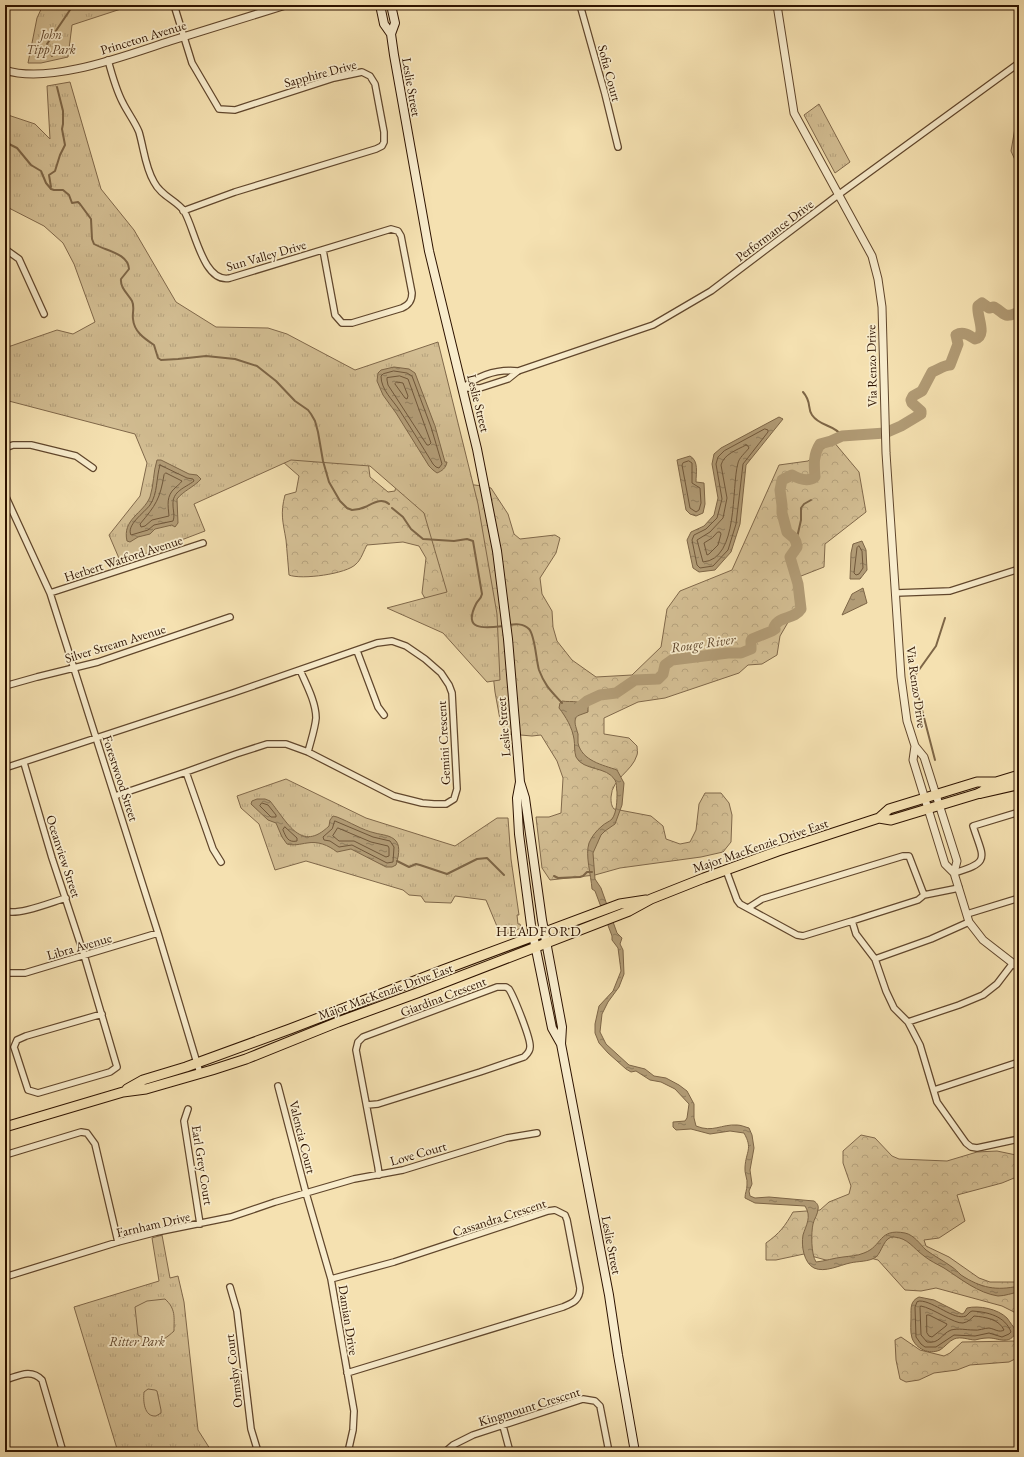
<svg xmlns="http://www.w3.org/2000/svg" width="1024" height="1457" font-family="'EB Garamond',serif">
	<defs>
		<pattern id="forest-crowns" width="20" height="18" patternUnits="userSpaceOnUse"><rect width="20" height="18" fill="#d3be93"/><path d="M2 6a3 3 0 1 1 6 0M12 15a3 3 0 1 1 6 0" fill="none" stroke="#b5a27d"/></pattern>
		<pattern id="park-tufts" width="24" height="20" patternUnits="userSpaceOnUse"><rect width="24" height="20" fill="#d3be93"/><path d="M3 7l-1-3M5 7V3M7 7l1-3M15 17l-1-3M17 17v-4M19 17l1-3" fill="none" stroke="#b5a27d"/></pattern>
		<pattern id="water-ripples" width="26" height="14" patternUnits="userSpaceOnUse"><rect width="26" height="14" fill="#b19b75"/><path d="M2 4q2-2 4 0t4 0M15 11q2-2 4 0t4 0" fill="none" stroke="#907d5e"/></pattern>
	</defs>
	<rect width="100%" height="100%" fill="#f5e1b1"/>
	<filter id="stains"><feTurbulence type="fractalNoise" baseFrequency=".005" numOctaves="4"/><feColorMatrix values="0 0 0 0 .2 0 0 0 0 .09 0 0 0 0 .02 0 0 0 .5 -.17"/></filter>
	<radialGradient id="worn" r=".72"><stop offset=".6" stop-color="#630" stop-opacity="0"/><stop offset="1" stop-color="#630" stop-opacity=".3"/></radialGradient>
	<path fill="url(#forest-crowns)" stroke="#80684a" d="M1019 123V169L1011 151 1015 128Z
		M243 366 368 461 370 477 388 492 395 491 396 485C429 484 458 480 491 488L508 514 514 534 520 539 555 535 560 538 556 553 540 578 542 594 552 611 553 627 557 641 572 660 596 677 632 675 661 647 667 609 680 591 732 570 779 465 808 461 833 441 859 472 866 512 825 544 824 567 796 578 798 595 797 607 780 636 777 655 762 664 748 665 739 673 665 698 638 702 604 718V734L629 738 637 746C637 748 638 753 637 755 632 772 612 778 611 797 611 802 611 805 614 809L651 816 663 826 666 839 680 844 690 842 696 830 699 804 705 793H721L729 803 732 815 731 842 723 852 701 857 620 868 595 875 550 880 542 868 536 817H549L561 813 563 778 557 761 541 735 532 736 509 734 501 725 495 692 490 647 434 615 422 593 426 558 419 546 403 542 367 545C364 550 361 560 356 564 347 574 301 580 289 575 288 563 287 551 286 540 283 522 280 514 285 495L296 492 299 476 283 462Z
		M861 1135 875 1138 892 1156 899 1159 947 1161 977 1152 997 1151 1016 1155 1019 1159V1176L1002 1183 957 1195 965 1221 939 1238 924 1240 926 1246 949 1257 979 1278 990 1282H1019V1320L1014 1312 1002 1306 936 1288 921 1291 905 1290 878 1260 870 1258 833 1262 804 1254 776 1260H766V1243C780 1233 785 1226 793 1212L820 1210 829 1202 849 1194 851 1186 843 1163V1151Z
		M1019 1336V1357L1009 1362 970 1365 957 1370 934 1373 919 1380 906 1382 900 1379 896 1360 895 1340 901 1337 920 1350 944 1356 950 1353 962 1342 1016 1341Z"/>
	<path fill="url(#park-tufts)" stroke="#80684a" d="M43 5H130V6L72 25 68 57 41 63H28L37 18Z
		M70 82 101 189 134 230 176 302 216 327 268 328 287 334 355 370 438 342 478 504 497 614 500 680 487 682 443 633 387 608 447 592 424 513 370 466 291 460 194 504 205 531 121 563 109 535 140 496 147 463 135 434 5 400V348L57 330 73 334 95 322 74 264 63 243 44 226 5 206V114L35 124 50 139 47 86Z
		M819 104 850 162 835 173 804 115Z
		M286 779 366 818 455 846 497 818H508L511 859 519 915H517L518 924H520L521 928 501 936 486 900 455 896 451 903 425 902 421 896 409 895 403 890 306 861 275 870 259 824 241 808 237 796Z
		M162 1235 170 1278 178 1276 184 1302 198 1430 212 1452H118L74 1307 159 1281 152 1238Z"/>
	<path fill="#d3be93" stroke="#80684a" d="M165 1299C176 1309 174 1317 174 1331 160 1344 154 1344 138 1335L135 1307 147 1301Z
		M148 1389 155 1390 157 1391 161 1410V1413L156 1416C144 1417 143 1401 144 1392Z"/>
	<path fill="url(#water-ripples)" stroke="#7d6546" d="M394 367 409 369 415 373 435 426 445 462H447C446 468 442 471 437 473L433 470 429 466 396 413 383 395 377 381 378 373 381 370Z
		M779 417 783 419 746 465 740 524 731 552 715 570 699 572 693 568 687 540 691 532 704 526 714 515 718 498 712 464 714 454 721 448Z
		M690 456C699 461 696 473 696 482L704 483 705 504 703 513 696 516 690 514 686 510 677 460Z
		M157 460H161L189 474 197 475 201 479C194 487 183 491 177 499L178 523 175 527 172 525 155 529 150 534 138 537 130 542 127 541C122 519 143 514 150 497 154 485 153 472 157 460Z
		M862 541 866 550 867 570 860 579H850L851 553 853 544Z
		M863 588 867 603 842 615 852 594Z
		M562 701C567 702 572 701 577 702 581 703 583 704 588 704V712L577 716C573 721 576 727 578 734 578 737 578 740 578 743 582 761 603 765 617 770L624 783 622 805 615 824 605 831 601 835 593 853 595 879 601 888 617 933 622 938 620 944 623 950 624 974 619 987 608 1002 602 1014 600 1032 606 1044 629 1065 645 1069 654 1076 666 1078 679 1085 687 1091 694 1104V1118L696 1126C713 1133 721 1124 737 1125 741 1125 745 1127 749 1128L752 1135 754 1148 750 1170 752 1184 749 1191 750 1196 755 1198 769 1197 814 1201C817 1203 819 1206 818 1209 818 1214 814 1219 813 1224 811 1233 811 1254 816 1262 825 1261 834 1258 843 1257 850 1256 857 1256 864 1253 883 1246 878 1228 905 1233 914 1235 920 1244 926 1250 934 1256 944 1261 952 1267 955 1269 958 1272 961 1275 981 1288 996 1291 1019 1286V1292C1012 1293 1005 1296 998 1296 978 1293 961 1279 944 1268 937 1264 930 1261 924 1256 913 1248 908 1238 894 1237 884 1236 882 1252 876 1257 869 1262 858 1261 850 1263 840 1265 825 1273 814 1268 804 1263 801 1246 803 1235 806 1225 812 1217 805 1206L755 1203 745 1198C745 1193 747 1190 747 1185 748 1179 744 1173 745 1167 746 1151 753 1149 744 1133L730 1131 710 1134 691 1129 676 1130 673 1127V1122L685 1121 687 1118 689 1104 675 1089 661 1082 650 1080 636 1071 631 1072 626 1069 608 1053 599 1043 595 1033V1024L599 1006 613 991 621 971 618 948 612 940V936L595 891 592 889C591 875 585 855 589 843 592 836 596 831 602 826 605 823 609 822 612 819 617 812 617 800 617 792 616 788 617 783 615 780 607 766 583 771 576 757 574 751 575 745 574 739 572 727 566 717 559 708L560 703Z
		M257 799H265L270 801C288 823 301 853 329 826L330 820 333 816 337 817C350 822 362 830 375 833 382 835 391 835 396 841 401 847 398 858 396 865L392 867H386L351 849 337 852C328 845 318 841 307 843 300 844 294 846 287 844L282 837 276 823 268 820 251 804 252 801Z
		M919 1297 934 1300 962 1314 964 1313 967 1308C979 1305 998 1309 1007 1318 1010 1322 1013 1327 1017 1331 1009 1347 998 1337 987 1338 983 1338 979 1339 975 1340 969 1340 961 1336 954 1339 949 1341 945 1347 940 1350 929 1355 916 1349 912 1338 910 1332 911 1323 911 1317 911 1308 910 1301 919 1297Z"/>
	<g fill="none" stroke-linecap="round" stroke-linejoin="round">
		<path stroke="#70573a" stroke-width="1" d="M394 371 407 373 412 376 431 427 442 464 439 468 436 467 433 464C422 446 411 428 400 411 393 400 381 390 381 376L383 374Z
			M400 376 408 379 431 443 429 445H427L421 436 388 385 387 380V378Z
			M397 382 403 383 408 396 407 399 405 398 395 384Z
			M765 429 768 430V432L743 464 736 524 728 550 713 566 700 568 697 565 692 540 694 535 706 529 717 518 722 499 716 464 718 457 724 451Z
			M746 445 748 446 749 448C745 453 739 458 738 463 731 488 739 559 703 562L697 540 710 532 723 518 727 498 721 465C724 454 737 450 746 445Z
			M689 461 692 463V483L700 488 701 503 699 510 696 512 690 508 682 465 683 463Z
			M160 465 187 478 193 479 194 481C185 488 172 491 173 505 173 510 175 516 173 521L154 525 148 530 131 535C126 525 144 513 150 505 158 493 156 478 160 465Z
			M166 473 182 481C180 484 178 485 175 488 166 496 168 505 169 516L152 520 145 526 141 527 140 524C156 505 160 499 164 475Z
			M718 532H720L721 534 718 545 709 554 707 555 704 543 712 538Z
			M859 546 862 551 863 568 859 574 856 575 854 573 857 548Z
			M262 803 268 805 276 815V817H271L260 806Z
			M335 821 373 837 390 841 394 847 393 862 387 863 352 845 339 847 330 841 324 840 323 837 332 829Z
			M285 827 297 838V841C288 843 286 837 283 830Z
			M338 828 371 842 388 846 389 848V856L386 857 354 841H339L333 836Z
			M920 1301C934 1301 954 1321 966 1316L970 1312 972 1311C988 1312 1005 1316 1011 1332L1009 1334 1002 1337 989 1333 975 1336 954 1335 936 1347H925L921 1344 916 1337 915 1307 917 1302Z
			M921 1306C933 1308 954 1324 963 1323 968 1322 971 1319 974 1316 985 1317 999 1319 1004 1330 999 1333 995 1329 989 1328 984 1328 979 1331 973 1330 966 1330 959 1328 951 1330 941 1334 940 1344 927 1342L921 1335 920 1308Z
			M927 1315H929L947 1324 946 1326 932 1337 929 1336 927 1333Z"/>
		<path stroke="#7d6546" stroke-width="2" d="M52 56 47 44 72 7
			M5 142 17 148 31 165 41 171 46 183 51 189 54 190H63L69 195 72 203 78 202 80 204 91 219 92 239 94 244C106 251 128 253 129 269L121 279C120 288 128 294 132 301 135 307 132 313 133 319 134 332 145 339 154 345L158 358 161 360 178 359 206 356 235 359 257 366 276 381 295 401 308 410 311 414 315 421 318 432 323 461 329 482 340 501 347 508 352 510C356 510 361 509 365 507 372 504 381 497 389 504
			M51 187 49 175 55 171 60 155 65 145 62 129 63 124V111L57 87
			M803 392C812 402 807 408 812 415 820 427 834 424 842 436
			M392 508 403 517 411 529 423 539 454 541 467 539 473 541 482 594C481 599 478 600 476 604 462 632 486 628 504 626
			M796 542 801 520V508L804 504 811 500
			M508 625C515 624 523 623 529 629 535 635 536 660 539 670 545 686 551 691 562 703
			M935 760 915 683 916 674 936 646 945 618
			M397 861 409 867 416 864 420 865 447 874 477 859 487 858 504 875
			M554 876 558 878 580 877 583 876 587 872H592"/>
		<path stroke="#b19b75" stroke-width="11" d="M572 713 587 701 600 695 616 693 635 680 658 679 663 674 665 665 672 660 728 653H741L751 649V641L752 639 772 631 775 629 774 627C780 615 794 620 801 609L798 584 790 557 797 547 796 542 794 538 787 532 782 513V505L780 490 782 480 792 475C799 479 808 482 815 477 814 465 813 455 820 444L831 441 842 436 885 433 901 426 921 414V411L912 403 911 400 913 396 922 391 932 372C938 370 944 365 950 365L958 344 956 335C963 331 969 335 975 339 988 336 976 315 978 306L982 303 989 308 994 307C1006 314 1003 319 1019 312"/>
		<g stroke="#60462c" stroke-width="8">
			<path id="minor" d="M174 5 192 63 219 109 235 110 334 78 362 72 370 76 375 84 384 132V142L382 146 376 149 235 192 183 211
				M580 5 605 94 618 147
				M108 60C112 75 116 90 123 103 128 113 135 122 139 132 144 149 145 167 154 182 161 196 176 200 184 211 195 229 203 284 230 278L391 229 398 231 401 236 412 293C412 301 409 305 402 308L352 323H342L335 315 323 250
				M5 249 19 259 44 314
				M463 388H480L508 379 518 371 653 325 711 291 838 195 1019 63
				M463 388C479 375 498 369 518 371
				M5 448 13 445H31L76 456 93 468
				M5 495 50 593 158 933 200 1073
				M50 593 203 543
				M896 593 950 591 1019 569
				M357 651 378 707 384 715
				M300 670C306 684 316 702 316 718 315 729 311 740 308 752
				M5 686 37 677 98 662 230 617
				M24 763 52 858 84 955 117 1067 110 1072 38 1093 28 1090 14 1047 17 1040 26 1036 102 1014
				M5 768 233 693 377 643 392 641 406 646 425 659 441 673 449 685 452 693 457 789 454 799 446 804H434L422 803 394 796 308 752 286 744H267L236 754 186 772 115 796
				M186 772 213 849 221 862
				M726 870 737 900 740 904 797 935 803 936 852 921
				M954 873C992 862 983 858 973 826L1019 812
				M959 888 924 895 918 900 852 921 856 934 875 959 886 991 894 1008 908 1022 920 1045 937 1102 966 1143 971 1147 977 1148 1019 1139
				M748 908 762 899 903 856H909L924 895
				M5 911C18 916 52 902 66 898
				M967 914 1019 898
				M875 959 931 939 969 922
				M5 973H25L158 933
				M908 1022 959 1005 983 995 997 984 1013 963
				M278 1086 306 1193 331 1279 354 1411 353 1430 348 1452
				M934 1090 1019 1062
				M367 1105 378 1104 480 1072 524 1057C527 1054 530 1052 530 1047 531 1039 514 997 509 989L506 987H497L363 1037 358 1042 356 1050 378 1167 379 1175
				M188 1109 184 1121 200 1224
				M5 1155 81 1132 87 1133 95 1144 118 1242
				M5 1277 118 1242 157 1232 231 1217 275 1202 354 1179 403 1170 507 1138 537 1133
				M331 1279 394 1262 548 1211 555 1210 565 1215 567 1220 580 1288C580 1300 573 1303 563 1307L347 1373
				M230 1287 237 1311 251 1429 258 1452
				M5 1380C18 1376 31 1368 42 1380L63 1452
				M503 1426 510 1452
				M445 1452 453 1445 473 1435 583 1399 595 1401 600 1406 609 1452"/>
		</g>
		<g stroke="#60462c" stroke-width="9">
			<path id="tertiary" d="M777 5 794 113 872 256 878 279 882 307 886 453 901 677 907 721 915 746 924 757 957 861 954 873
				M5 70C49 85 127 55 170 41 209 29 248 17 286 5
				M915 746 913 760 945 864 954 873 969 922 983 940 1019 968"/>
		</g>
		<g stroke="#2e1300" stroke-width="10">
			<path id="secondary" d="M380 5 384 24 391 34
				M391 5 395 23 391 34 394 55 429 251 477 449 497 551 508 639 520 782 525 798 542 920 562 1027 561 1044 609 1295 618 1355 635 1452
				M520 782 517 798 519 834 531 925 552 1028 561 1044"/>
		</g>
		<g stroke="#2e1300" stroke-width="11">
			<path id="primary" d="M879 818 889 809 977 782H996L1019 775
				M127 1089 143 1080 186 1067 290 1029 443 970 620 904 646 900
				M5 1127 123 1092 146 1089 212 1070 246 1059 338 1022 417 993 629 911 651 899 704 878 778 851 879 818 891 820 980 793 996 782"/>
		</g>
		<g stroke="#2e1300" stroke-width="12">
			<path id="motorway" d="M980 793 1019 784"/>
		</g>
		<use href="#minor" stroke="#f8eccc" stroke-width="5.5"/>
		<use href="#tertiary" stroke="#f8eccc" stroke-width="7"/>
		<use href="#secondary" stroke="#f8eccc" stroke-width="8"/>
		<use href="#primary" stroke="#f5e1b1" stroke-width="9"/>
		<use href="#motorway" stroke="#f5e1b1" stroke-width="10"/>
	</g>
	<g text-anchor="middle" stroke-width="3.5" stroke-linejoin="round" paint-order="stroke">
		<g font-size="13" font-style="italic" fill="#60462c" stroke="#f8eccc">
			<text x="51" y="39">John<tspan x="51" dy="15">Tipp Park</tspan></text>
			<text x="137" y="1346">Ritter Park</text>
		</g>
		<g font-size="13" fill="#2e1300" stroke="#f8eccc">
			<text transform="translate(143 37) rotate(-17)" y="5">Princeton Avenue</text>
			<text transform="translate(320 73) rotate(-15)" y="5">Sapphire Drive</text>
			<text transform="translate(610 73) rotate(75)" y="5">Sofia Court</text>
			<text transform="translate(412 87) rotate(80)" y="5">Leslie Street</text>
			<text transform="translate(774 230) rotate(-37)" y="5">Performance Drive</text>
			<text transform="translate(266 255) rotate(-16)" y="5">Sun Valley Drive</text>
			<text transform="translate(871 366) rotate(-91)" y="5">Via Renzo Drive</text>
			<text transform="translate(479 403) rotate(76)" y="5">Leslie Street</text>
			<text transform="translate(123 558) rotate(-18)" y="5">Herbert Watford Avenue</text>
			<text transform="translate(115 643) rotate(-17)" y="5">Silver Stream Avenue</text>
			<text transform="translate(917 687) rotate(82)" y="5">Via Renzo Drive</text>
			<text transform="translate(503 727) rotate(-95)" y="5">Leslie Street</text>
			<text transform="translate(443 743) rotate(-93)" y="5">Gemini Crescent</text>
			<text transform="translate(121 778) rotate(72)" y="5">Forestwood Street</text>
			<text transform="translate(760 845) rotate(-19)" y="5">Major MacKenzie Drive East</text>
			<text transform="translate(64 856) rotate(72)" y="5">Oceanview Street</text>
			<text transform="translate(79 946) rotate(-16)" y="5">Libra Avenue</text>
			<text transform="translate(385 991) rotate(-20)" y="5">Major MacKenzie Drive East</text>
			<text transform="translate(443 996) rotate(-21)" y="5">Giardina Crescent</text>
			<text transform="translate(303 1137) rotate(76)" y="5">Valencia Court</text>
			<text transform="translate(418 1153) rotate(-16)" y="5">Love Court</text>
			<text transform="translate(203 1165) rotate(81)" y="5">Earl Grey Court</text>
			<text transform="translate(499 1217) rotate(-18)" y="5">Cassandra Crescent</text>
			<text transform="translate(153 1224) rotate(-13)" y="5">Farnham Drive</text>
			<text transform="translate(612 1245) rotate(79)" y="5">Leslie Street</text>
			<text transform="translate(349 1320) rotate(81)" y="5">Damian Drive</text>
			<text transform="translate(233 1371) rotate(-97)" y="5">Ormsby Court</text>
			<text transform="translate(529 1406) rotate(-17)" y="5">Kingmount Crescent</text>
		</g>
		<g font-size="14" font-style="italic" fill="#62492f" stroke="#f8eccc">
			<text transform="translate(703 643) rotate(-8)" y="5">Rouge River</text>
		</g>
		<g font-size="14" letter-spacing="1" fill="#2e1300" stroke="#f8eccc">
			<text x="539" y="936">HEADFORD</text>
		</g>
	</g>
	<rect width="1024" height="1457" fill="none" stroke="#f5e1b1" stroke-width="20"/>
	<rect x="6" y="6" width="1012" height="1445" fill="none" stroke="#2e1300" stroke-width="2"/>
	<rect x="10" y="10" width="1004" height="1437" fill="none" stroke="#2e1300"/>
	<rect width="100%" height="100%" filter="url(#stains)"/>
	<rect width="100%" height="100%" fill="url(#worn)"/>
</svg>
